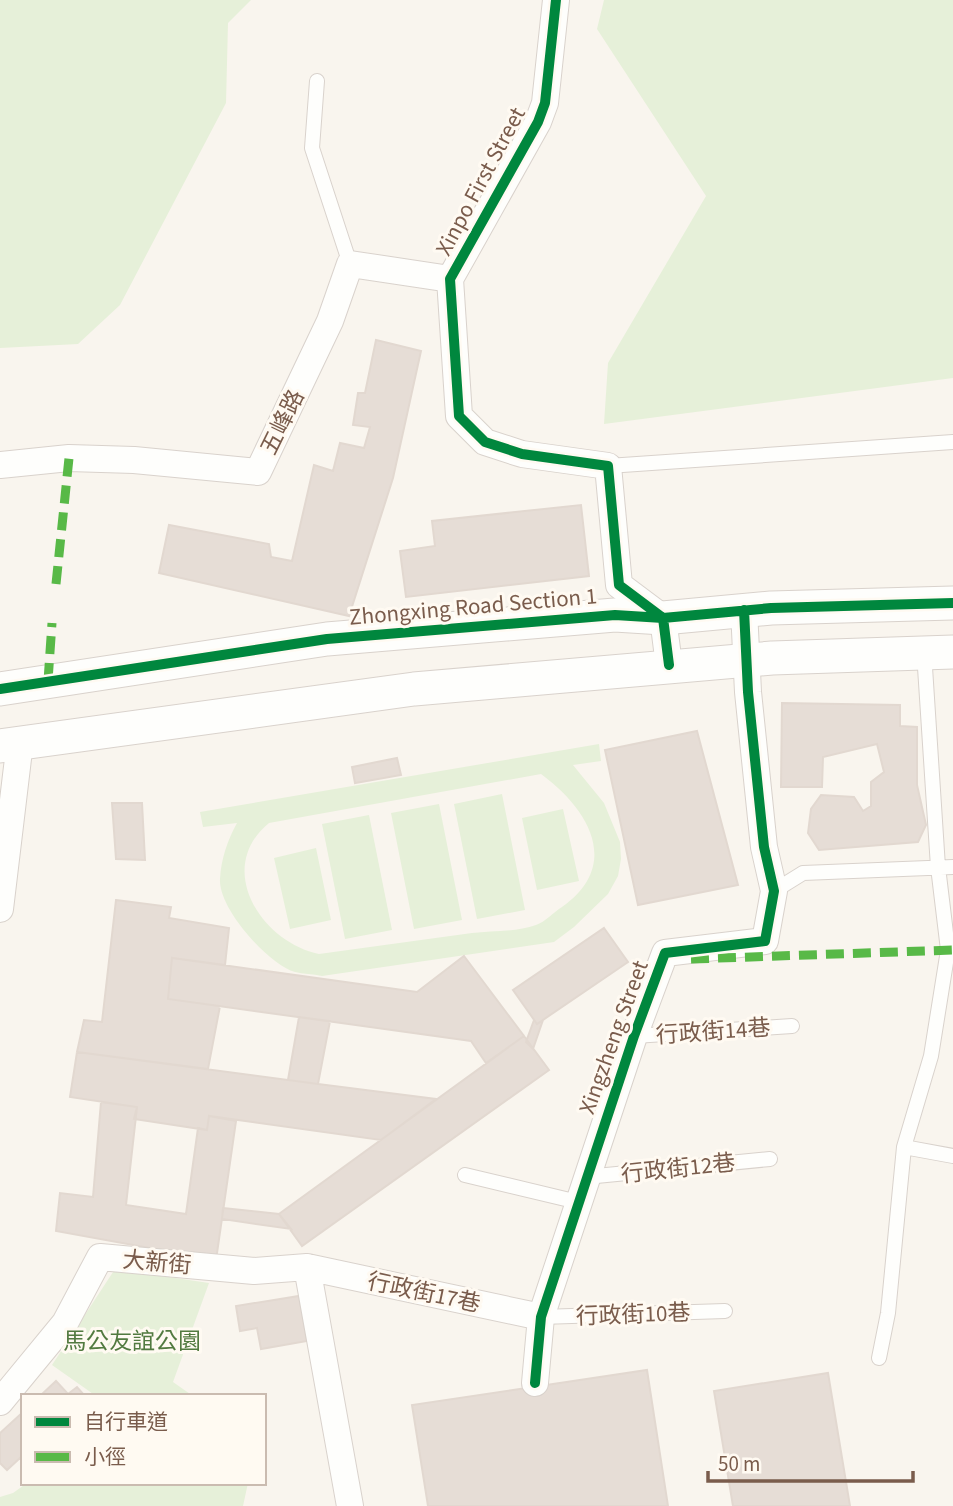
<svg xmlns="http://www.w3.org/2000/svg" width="953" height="1506" font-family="'Source Sans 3','Noto Sans TC',sans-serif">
	<rect width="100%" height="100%" fill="#f9f5ee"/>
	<path fill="#e6f0d9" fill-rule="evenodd" d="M0 0H251L228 23 226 103 120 305 78 344 0 348Z
		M604 0H953V378L604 424 608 363 706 196 597 29Z
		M599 744 601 761 573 765 604 803 620 842 621 859 618 876 608 894 574 927 554 942 322 976C313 974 303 974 295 972 268 964 218 908 220 879 221 859 228 839 237 823L203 827 200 812ZM541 774C589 809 622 865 562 907 554 912 545 922 536 925 517 932 492 931 472 933 421 940 370 947 319 954 261 942 214 868 269 823Z
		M502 794 525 910 477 919 454 804Z
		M439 804 462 920 414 929 391 813Z
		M563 809 579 881 537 890 522 818Z
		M369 815 392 930 345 939 322 824Z
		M316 848 331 920 290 929 274 858Z
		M115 1269 209 1283 173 1382 193 1396H96L52 1365Z
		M27 1483H248L243 1506H0V1497L13 1493Z"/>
	<path fill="#e6ddd6" stroke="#e2d8d0" stroke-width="2" d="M376 340 421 351 393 478 349 616 159 573 169 525 269 544 271 557 292 561 314 465 333 471 340 443 364 448 370 427 353 425 358 393H365Z
		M581 505 589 576 406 597 400 551 435 546 432 521Z
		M782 703 900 705V726L917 727V785L926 825 918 842 819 850 808 833 811 809 821 795 854 797 863 811 871 806V782L884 772 877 744 823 757 822 787H781Z
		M697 731 738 885 638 905 605 750Z
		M397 758 401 775 355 783 352 767Z
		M112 803H142L145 860 116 859Z
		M116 900 171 907 169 918 229 928 225 965 172 958 168 999 220 1006 208 1069 77 1052 84 1020 102 1022Z
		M604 928 628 962 537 1024 513 990Z
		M464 956 524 1036 486 1063 471 1041 168 999 172 958 417 992Z
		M299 1017 330 1021 318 1084 288 1080Z
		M534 1020 537 1024 543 1020 533 1049 526 1042Z
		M524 1036 549 1070 302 1246 279 1214Z
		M77 1052 318 1084 436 1099 381 1140 209 1116 207 1130 134 1119 137 1107 70 1097Z
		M101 1102 137 1107 126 1205 186 1214 198 1128 207 1130 209 1116 236 1121 216 1260 56 1231 60 1193 93 1197Z
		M223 1208 279 1214 291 1229 222 1219Z
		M299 1296 307 1341 261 1349 257 1328 240 1331 236 1306Z
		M647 1370 668 1506H428L412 1405Z
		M828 1373 850 1506H733L714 1391Z
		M56 1381 68 1394 77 1387 85 1396H40Z
		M23 1412V1461L20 1458 7 1470 0 1463V1433Z"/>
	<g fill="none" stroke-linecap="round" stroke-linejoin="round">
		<g stroke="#d9d2cc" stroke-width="16">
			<path id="service" d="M317 81 312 148 350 264
				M608 466 953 442
				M774 891 803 873 953 867
				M634 1036 792 1026
				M904 1147 953 1156
				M465 1175 578 1202
				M586 1177 770 1159
				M541 1317 725 1311
				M879 1358 888 1313 904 1147 931 1056 948 950 938 867 924 652"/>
		</g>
		<g stroke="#d9d2cc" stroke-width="28">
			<path id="minor" d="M556 0 545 103 538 122 450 279 459 416 485 442 522 454 608 466 619 585 663 618 669 665
				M0 465 69 458 134 460 258 472 330 321 350 264 450 279
				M0 909 20 742
				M307 1267 350 1506
				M535 1383 541 1317 634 1036 665 953 765 941 774 891 764 847 748 692 744 610
				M0 1402 65 1323 100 1257 254 1271 307 1267 541 1317"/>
		</g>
		<g stroke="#d9d2cc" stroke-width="35">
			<path id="tertiary" d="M0 689 327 639 615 615 663 618 771 608 953 603
				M0 746 414 689 772 658 953 652"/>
		</g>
		<use href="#service" stroke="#fefefc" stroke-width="14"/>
		<use href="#minor" stroke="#fefefc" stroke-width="26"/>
		<use href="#tertiary" stroke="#fefefc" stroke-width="33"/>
		<path stroke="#58b947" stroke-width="9" stroke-dasharray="18 9" stroke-linecap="butt" d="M56 584 69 458
			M48 681 52 623
			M691 959 953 950"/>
		<g stroke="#fffaf2" stroke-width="15">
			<path id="cycleway" d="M556 0 545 103 538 122 450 279 459 416 485 442 522 454 608 466 619 585 663 618 669 665
				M0 689 327 639 615 615 663 618 771 608 953 603
				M535 1383 541 1317 634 1036 665 953 765 941 774 891 764 847 748 692 744 610"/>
		</g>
		<use href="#cycleway" stroke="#00873e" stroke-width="10"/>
	</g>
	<g text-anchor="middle" stroke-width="6" stroke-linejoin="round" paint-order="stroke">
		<g font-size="23" fill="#7a5c4c" stroke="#fffaf2">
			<text transform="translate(480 181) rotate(-62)" y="8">Xinpo First Street</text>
			<text transform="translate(282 422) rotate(-64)" y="8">五峰路</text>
			<text transform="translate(473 606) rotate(-5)" y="8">Zhongxing Road Section 1</text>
			<text transform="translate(713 1031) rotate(-4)" y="8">行政街14巷</text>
			<text transform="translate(613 1037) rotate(-70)" y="8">Xingzheng Street</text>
			<text transform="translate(678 1168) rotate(-6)" y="8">行政街12巷</text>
			<text transform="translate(157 1262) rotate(5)" y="8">大新街</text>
			<text transform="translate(424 1292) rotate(12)" y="8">行政街17巷</text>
			<text transform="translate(633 1314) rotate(-2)" y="8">行政街10巷</text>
		</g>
		<g font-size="23" fill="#527a40" stroke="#fffaf2">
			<text x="132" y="1349">馬公友誼公園</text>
		</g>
	</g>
	<rect x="21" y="1394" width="245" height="91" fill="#fffaf2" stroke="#cabbb0" stroke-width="2"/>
	<rect x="35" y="1417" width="35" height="10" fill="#00873e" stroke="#cabbb0" stroke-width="2"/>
	<text x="84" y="1429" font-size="21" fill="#7a5c4c">自行車道</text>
	<rect x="35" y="1452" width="35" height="10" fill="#58b947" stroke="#cabbb0" stroke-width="2"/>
	<text x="84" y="1464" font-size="21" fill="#7a5c4c">小徑</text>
	<path d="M708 1471v10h205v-10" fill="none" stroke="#7a5c4c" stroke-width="3.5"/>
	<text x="718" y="1471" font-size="21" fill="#7a5c4c" stroke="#fffaf2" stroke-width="5" paint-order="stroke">50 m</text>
</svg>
